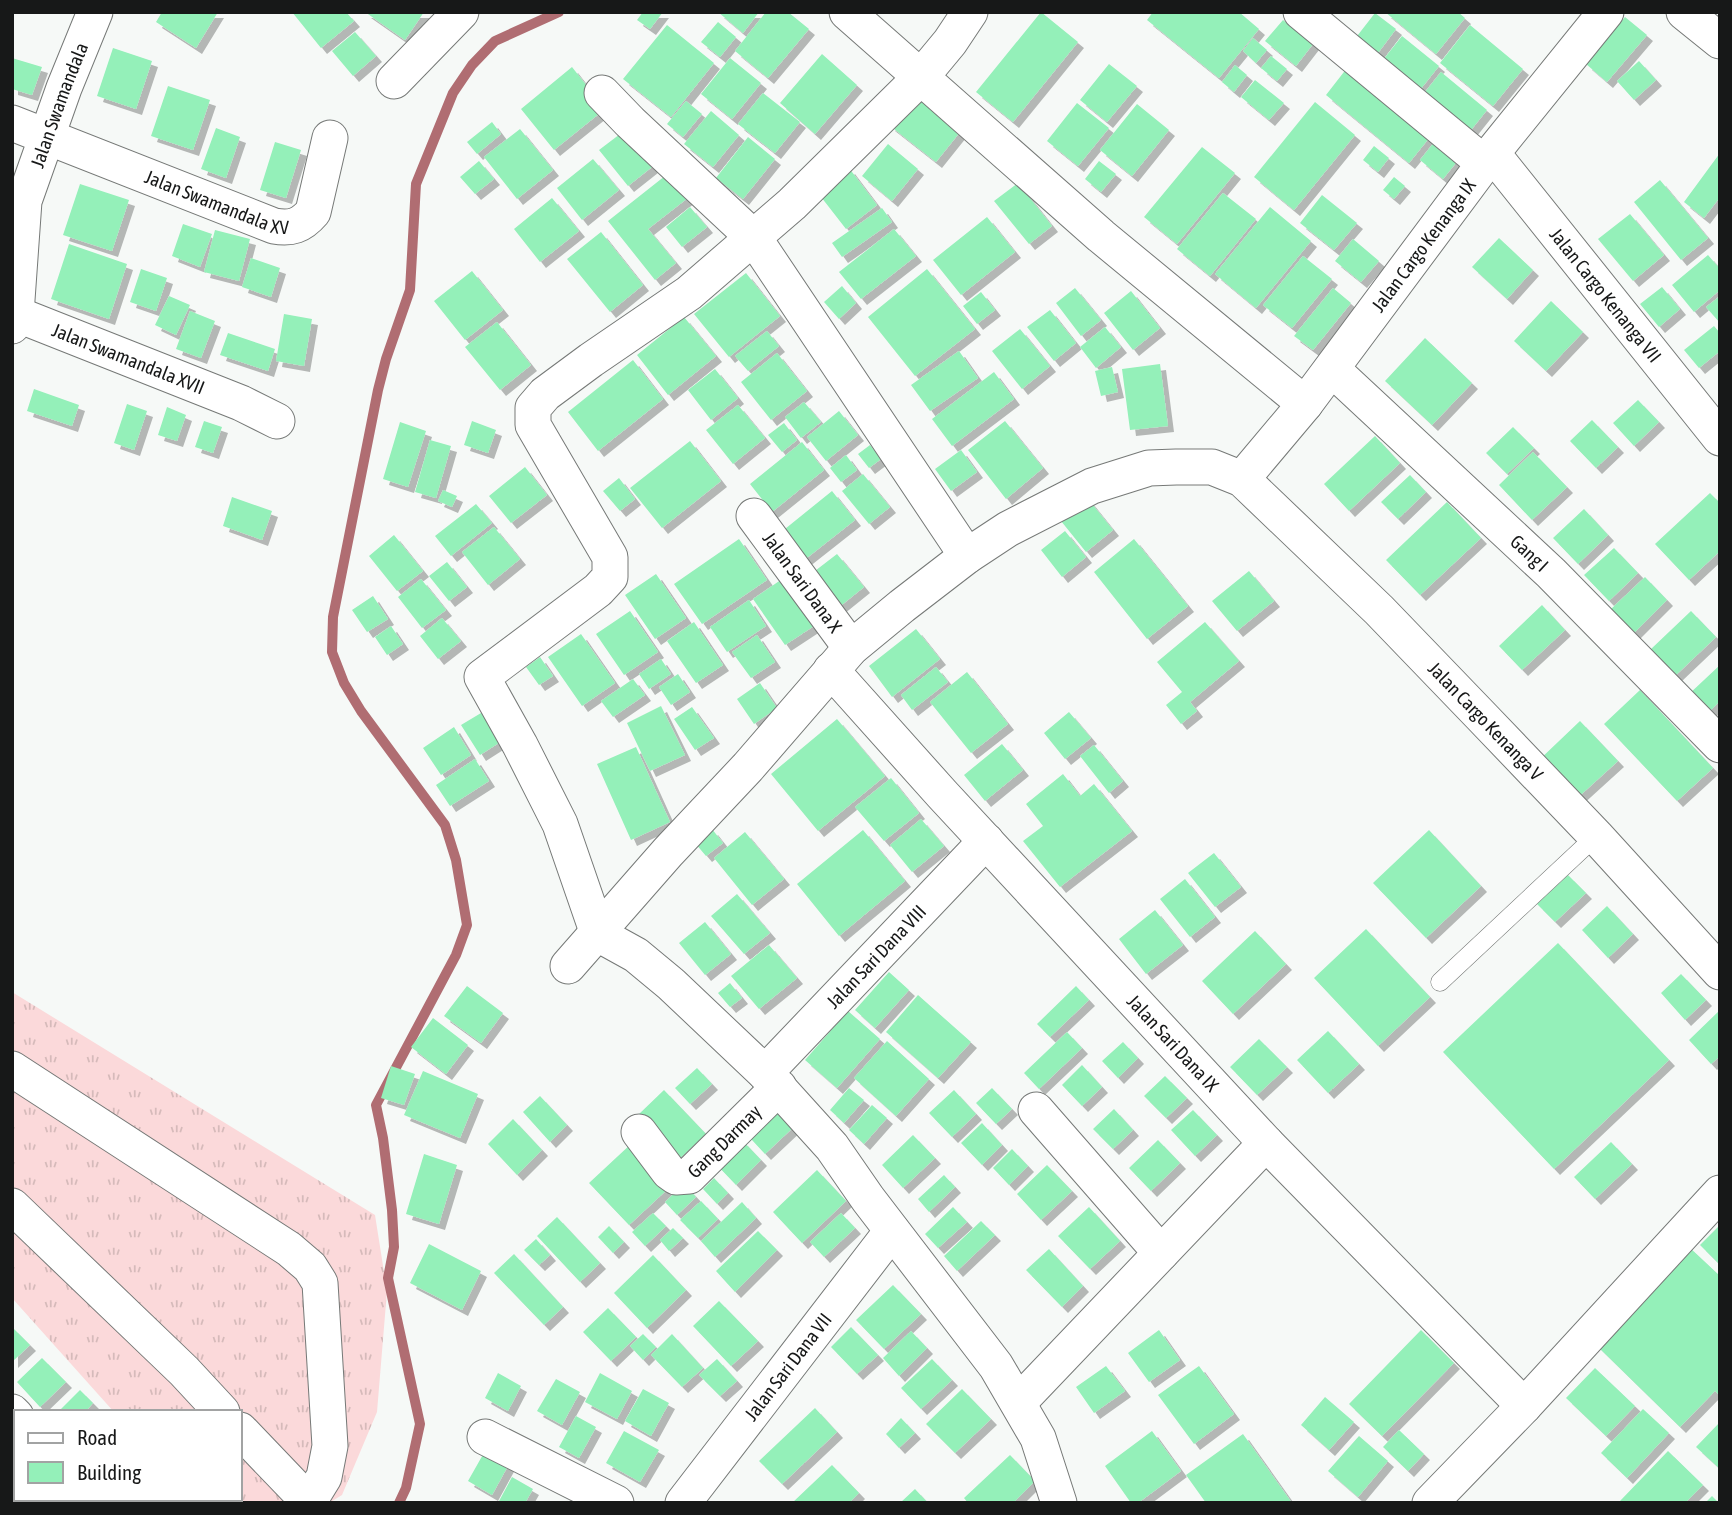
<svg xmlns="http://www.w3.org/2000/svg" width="1732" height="1515" font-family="'Asap Condensed',sans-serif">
	<defs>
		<pattern id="grass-tufts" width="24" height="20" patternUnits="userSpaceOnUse" patternTransform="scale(1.75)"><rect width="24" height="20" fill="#fbd9da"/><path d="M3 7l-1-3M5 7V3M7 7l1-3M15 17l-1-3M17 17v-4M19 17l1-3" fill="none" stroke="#d6baba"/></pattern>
		<filter id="shadow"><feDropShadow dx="6" dy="6" stdDeviation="0" flood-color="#0004"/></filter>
	</defs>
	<rect width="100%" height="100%" fill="#f6f9f7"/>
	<path fill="url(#grass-tufts)" d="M12 992 375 1215 387 1291 377 1412 342 1495 329 1503H195L192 1499H240V1412H114L12 1298Z"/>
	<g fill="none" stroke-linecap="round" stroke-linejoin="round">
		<path stroke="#b06d72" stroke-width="10" d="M399 1503 406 1488 420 1424 388 1278 394 1247 392 1210 383 1138 376 1105 456 955 467 925 456 860 445 825 361 711 344 683 332 652 333 617 378 390 386 359 410 290 416 184 453 93 472 65 495 41 559 12"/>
	</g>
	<path fill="#94f0b9" filter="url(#shadow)" d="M162 12H218L196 48 156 22Z
		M292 12H346L354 21 321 48Z
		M365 12H424L405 40Z
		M643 12H663L650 29 637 20Z
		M718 12H759L743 33Z
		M766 12H788L809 29 768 78 735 51Z
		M1041 12 1078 42 1013 122 976 92Z
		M1153 12H1239L1259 29 1219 78 1147 20Z
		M1385 12H1458L1465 18 1436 54Z
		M1375 13 1396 29 1375 57 1354 40Z
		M1625 17 1647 35 1607 82 1586 64Z
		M1283 20 1313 44 1296 66 1265 41Z
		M718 22 736 37 720 57 701 42Z
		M667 25 714 63 671 117 623 79Z
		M1470 25 1523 69 1493 106 1440 63Z
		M355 32 376 56 353 76 332 51Z
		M1402 36 1439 66 1416 95 1379 65Z
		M1253 38 1267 50 1256 63 1243 51Z
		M113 48 152 61 136 109 97 96Z
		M822 54 857 85 815 134 780 103Z
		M1271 56 1287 69 1277 81 1261 68Z
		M12 58 42 67 32 95 12 89Z
		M730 58 761 83 732 119 701 94Z
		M1354 59 1438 127 1409 163 1326 95Z
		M1639 61 1656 80 1634 100 1617 81Z
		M1109 64 1137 86 1107 122 1080 100Z
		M1235 65 1247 75 1234 92 1222 82Z
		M572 67 605 109 554 150 521 109Z
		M1441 72 1487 110 1463 140 1417 102Z
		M1255 80 1284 103 1269 120 1241 97Z
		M168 86 210 100 193 150 151 136Z
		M763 93 800 122 775 153 738 124Z
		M914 94 960 132 936 162 889 125Z
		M686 101 702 114 683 137 667 124Z
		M1315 102 1355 135 1294 210 1254 177Z
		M1077 103 1109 128 1078 166 1047 141Z
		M1137 104 1169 130 1132 176 1100 150Z
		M711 111 739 135 713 167 684 144Z
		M492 122 501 134 477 154 467 142Z
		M216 128 240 137 226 178 201 169Z
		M628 128 657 163 628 186 599 150Z
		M520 129 553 170 517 199 484 157Z
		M1440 135 1463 154 1443 179 1420 160Z
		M748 137 775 159 743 199 716 178Z
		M275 142 301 150 286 198 260 190Z
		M888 144 918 169 892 201 862 176Z
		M1374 146 1389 158 1378 172 1363 160Z
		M1202 147 1235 173 1177 244 1144 217Z
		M1720 153V197L1704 218 1684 202Z
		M593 159 619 190 582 220 557 188Z
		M479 161 494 179 475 194 460 177Z
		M1099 161 1116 174 1101 192 1085 179Z
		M849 168 877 205 846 229 818 193Z
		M670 172 689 197 648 229 676 263 655 280 608 221Z
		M1394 177 1405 186 1394 199 1383 190Z
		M1660 180 1708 238 1681 260 1634 202Z
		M1018 183 1052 226 1029 244 994 201Z
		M80 184 129 200 112 251 63 235Z
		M1223 193 1256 219 1210 276 1177 249Z
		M1322 195 1357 223 1334 250 1300 223Z
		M552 198 579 231 540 262 514 229Z
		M690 207 707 227 682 247 666 227Z
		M1270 207 1311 241 1256 308 1215 274Z
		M882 208 892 222 842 257 832 243Z
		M1630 214 1664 255 1633 281 1598 239Z
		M987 217 1015 252 961 295 933 260Z
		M183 224 212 234 200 267 172 256Z
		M894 229 916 256 861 299 839 272Z
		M215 230 250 239 239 281 204 272Z
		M601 232 643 285 610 312 567 259Z
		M1499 238 1533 270 1507 299 1472 267Z
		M1353 239 1379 261 1361 282 1335 261Z
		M69 244 127 264 109 319 51 299Z
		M1708 255 1720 269V290L1694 312 1672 285Z
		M1303 256 1332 279 1292 328 1263 305Z
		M251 258 280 268 271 297 242 287Z
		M141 269 167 278 156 311 130 302Z
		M927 269 975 329 915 376 868 317Z
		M472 271 503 310 465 340 434 301Z
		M746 273 780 316 729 357 694 314Z
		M842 286 856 303 839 319 824 302Z
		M1662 287 1680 309 1659 327 1640 304Z
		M1075 288 1101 320 1081 336 1056 303Z
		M1333 288 1351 303 1313 350 1294 336Z
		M1131 291 1160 328 1133 350 1104 313Z
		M981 292 995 310 977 324 963 306Z
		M169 296 190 305 176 335 155 325Z
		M1720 296V323L1706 307Z
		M1551 301 1583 332 1546 371 1514 341Z
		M1050 310 1076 343 1054 361 1027 327Z
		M190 311 215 321 201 358 176 349Z
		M284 314 312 319 304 366 276 361Z
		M684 317 716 356 668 395 637 355Z
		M497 322 531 365 500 390 465 347Z
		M1714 326 1720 333V351L1699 368 1684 350Z
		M1105 327 1121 347 1096 368 1080 347Z
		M1020 329 1050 366 1022 389 992 351Z
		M767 331 779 346 748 371 735 356Z
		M228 333 275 349 268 371 220 355Z
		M1425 338 1472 383 1432 425 1385 381Z
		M959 351 978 378 930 411 911 385Z
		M777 353 807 391 771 420 741 382Z
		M633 360 663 399 598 451 568 412Z
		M1160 364 1168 426 1130 430 1122 369Z
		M1112 367 1118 392 1101 396 1095 371Z
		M715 369 738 398 711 420 688 390Z
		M994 372 1014 399 952 446 932 419Z
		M34 389 79 405 72 426 27 411Z
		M1638 400 1659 422 1634 446 1613 423Z
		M804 402 821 422 801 438 785 417Z
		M127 404 147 411 134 450 114 443Z
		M738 405 765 438 733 464 706 430Z
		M167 407 186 415 177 441 158 435Z
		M839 411 858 435 826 461 807 437Z
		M1592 420 1618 447 1596 468 1570 441Z
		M204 421 222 427 213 453 195 447Z
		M472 421 496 430 488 453 464 445Z
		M1005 421 1043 468 1006 499 968 450Z
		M400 422 426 431 408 487 383 479Z
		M784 423 797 440 782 452 768 435Z
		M1513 427 1534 448 1507 474 1486 453Z
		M1375 436 1400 463 1349 511 1324 484Z
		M430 440 451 446 436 498 415 492Z
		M690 441 721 481 662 528 630 488Z
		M802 442 824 470 772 512 750 484Z
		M870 445 881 459 869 468 858 454Z
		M961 450 977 472 951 491 935 469Z
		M1533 452 1567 487 1532 520 1499 485Z
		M846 455 857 470 841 482 830 468Z
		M525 467 547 495 511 523 489 496Z
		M863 474 890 507 869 524 842 491Z
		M1410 475 1426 492 1398 519 1381 502Z
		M619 478 635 499 620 511 603 491Z
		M443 490 457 496 452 507 438 501Z
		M832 491 855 520 803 561 780 533Z
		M1710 493 1720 503V551L1689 580 1655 544Z
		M232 497 272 511 262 540 223 526Z
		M1088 499 1113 530 1086 552 1061 521Z
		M1447 502 1481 538 1420 595 1386 560Z
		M476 504 492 523 451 556 435 536Z
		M1584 509 1608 535 1578 564 1553 538Z
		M494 527 520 559 488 585 462 552Z
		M1065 531 1086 557 1062 577 1041 550Z
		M394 535 423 571 397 591 369 556Z
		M739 539 767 580 702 624 674 584Z
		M1134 539 1188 606 1147 639 1094 572Z
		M1614 548 1638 573 1609 601 1584 575Z
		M837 554 864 587 838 608 811 574Z
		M447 562 467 587 449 601 429 576Z
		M1249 571 1274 601 1237 631 1212 601Z
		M656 574 686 618 655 639 625 595Z
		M785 577 817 624 785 645 753 599Z
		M1645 577 1667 600 1633 634 1610 610Z
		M421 579 446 610 422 628 398 597Z
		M373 596 388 619 367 632 352 610Z
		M749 600 766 626 727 652 710 627Z
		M1542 605 1565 630 1522 670 1499 646Z
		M630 611 658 652 624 675 596 634Z
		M1691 611 1716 637 1675 676 1650 650Z
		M442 618 461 641 438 659 420 636Z
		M694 622 723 665 696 683 667 641Z
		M1205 622 1239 661 1190 702 1197 711 1181 724 1166 705 1182 692 1157 662Z
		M391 626 403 644 387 655 375 637Z
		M916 629 940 659 892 697 869 666Z
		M581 634 615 683 582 706 548 657Z
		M757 635 775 662 751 678 732 652Z
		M540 657 553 676 539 685 526 667Z
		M661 659 671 674 649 689 639 674Z
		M1720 665V701L1706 715 1688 695Z
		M936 667 948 682 912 710 901 695Z
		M967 672 1008 724 971 753 930 702Z
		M678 674 690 692 671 705 659 687Z
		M633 679 645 695 613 717 601 701Z
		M760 683 777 708 754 724 737 699Z
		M1640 690 1713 768 1677 801 1604 724Z
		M661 706 685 755 650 771 627 723Z
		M692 707 714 738 695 750 674 719Z
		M486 710 505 739 480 755 461 725Z
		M1069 712 1091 738 1065 759 1044 733Z
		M837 719 885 776 818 831 771 774Z
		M1580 721 1618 761 1574 801 1537 762Z
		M454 727 471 755 441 775 423 748Z
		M1002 744 1023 770 985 801 964 775Z
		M1094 745 1123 781 1109 793 1080 756Z
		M636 747 670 822 631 840 597 764Z
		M475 759 489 781 450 806 436 785Z
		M1063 774 1080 796 1094 784 1132 831 1060 887 1023 841 1043 826 1026 804Z
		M891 778 919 813 884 841 855 807Z
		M921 819 944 846 912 872 890 845Z
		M712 829 723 843 706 856 695 843Z
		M863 830 905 881 839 936 797 884Z
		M1429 830 1481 886 1426 938 1373 883Z
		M745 832 784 879 752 905 714 858Z
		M1214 853 1241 887 1215 907 1188 873Z
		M1568 875 1586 893 1555 922 1537 904Z
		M1185 879 1215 917 1190 937 1160 899Z
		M737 894 770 933 744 954 711 916Z
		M1607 906 1633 934 1608 958 1582 930Z
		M1155 910 1183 945 1146 974 1119 939Z
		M705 922 731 954 705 975 679 943Z
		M1366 929 1430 997 1378 1046 1314 978Z
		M1255 931 1286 964 1233 1014 1202 981Z
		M1558 943 1669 1060 1554 1169 1443 1052Z
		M769 945 797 978 759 1009 731 976Z
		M889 972 909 990 875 1028 855 1010Z
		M1681 974 1706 1000 1685 1020 1661 993Z
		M730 983 742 998 730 1007 718 993Z
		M467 986 503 1013 481 1043 444 1016Z
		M1076 986 1089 1000 1050 1037 1037 1024Z
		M918 995 971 1042 938 1078 886 1032Z
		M1720 1010V1056L1711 1064 1689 1040Z
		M848 1011 880 1039 837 1088 805 1060Z
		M433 1018 468 1045 446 1074 411 1047Z
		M1328 1031 1359 1064 1328 1093 1297 1060Z
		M1067 1032 1082 1048 1039 1089 1024 1073Z
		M1259 1039 1287 1067 1257 1095 1230 1067Z
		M887 1041 929 1079 896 1116 854 1078Z
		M1123 1042 1138 1058 1118 1078 1102 1061Z
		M1082 1065 1102 1087 1082 1106 1062 1085Z
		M391 1066 415 1074 404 1105 381 1098Z
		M697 1068 712 1084 690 1104 675 1088Z
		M423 1071 478 1094 460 1138 404 1115Z
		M1165 1076 1187 1098 1166 1118 1144 1096Z
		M849 1088 864 1100 844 1123 830 1110Z
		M992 1088 1012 1109 996 1124 976 1103Z
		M664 1090 706 1134 679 1159 638 1115Z
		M954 1090 976 1114 952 1137 929 1113Z
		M540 1096 567 1125 550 1142 523 1112Z
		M774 1096 799 1122 765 1154 741 1128Z
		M872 1105 887 1118 864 1144 849 1130Z
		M1114 1109 1133 1130 1113 1149 1093 1129Z
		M1193 1110 1217 1135 1195 1156 1171 1130Z
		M513 1119 542 1150 517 1175 488 1144Z
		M982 1123 1002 1145 982 1165 961 1143Z
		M913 1135 935 1158 903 1188 882 1165Z
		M742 1140 761 1160 736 1185 716 1164Z
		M1158 1140 1180 1163 1151 1191 1129 1168Z
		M1611 1142 1632 1164 1595 1199 1574 1177Z
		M632 1143 672 1185 629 1225 589 1183Z
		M1012 1149 1028 1166 1009 1185 993 1168Z
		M424 1154 457 1165 439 1224 406 1214Z
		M1047 1165 1072 1191 1041 1220 1017 1194Z
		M817 1170 846 1201 802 1243 773 1212Z
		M944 1175 955 1187 929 1212 918 1199Z
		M714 1178 728 1193 717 1204 703 1189Z
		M684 1184 696 1197 677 1215 665 1202Z
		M701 1201 718 1219 698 1238 680 1220Z
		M742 1202 756 1218 715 1257 701 1241Z
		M953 1207 967 1222 938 1248 925 1234Z
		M1089 1207 1120 1241 1090 1269 1058 1236Z
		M653 1213 666 1226 645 1246 632 1232Z
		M841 1213 855 1228 824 1257 810 1242Z
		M557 1217 600 1263 580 1282 537 1236Z
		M981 1221 995 1235 957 1271 944 1256Z
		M1720 1225V1265L1700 1245Z
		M609 1226 624 1242 613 1253 598 1237Z
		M673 1228 683 1238 669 1251 660 1240Z
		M758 1231 777 1250 735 1292 716 1271Z
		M536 1239 550 1255 539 1265 524 1250Z
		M429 1244 481 1271 462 1310 410 1283Z
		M1688 1246 1720 1276V1396L1715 1391 1680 1427 1594 1343Z
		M1049 1249 1083 1286 1062 1307 1026 1270Z
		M514 1254 563 1307 544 1325 494 1273Z
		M653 1255 686 1290 647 1328 614 1293Z
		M893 1285 921 1314 884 1349 856 1320Z
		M719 1301 758 1341 731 1366 693 1326Z
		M608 1308 636 1337 611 1361 583 1332Z
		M12 1327 30 1345 12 1362Z
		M851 1327 878 1355 857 1374 831 1347Z
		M1159 1330 1180 1360 1149 1382 1128 1353Z
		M1421 1330 1454 1363 1382 1436 1349 1404Z
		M911 1331 927 1348 899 1376 883 1358Z
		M643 1334 656 1347 643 1360 630 1346Z
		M672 1334 703 1368 682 1387 651 1355Z
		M42 1358 66 1382 40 1407 17 1382Z
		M717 1359 737 1381 720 1396 699 1375Z
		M932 1359 952 1380 921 1409 901 1388Z
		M1106 1366 1125 1391 1094 1413 1076 1387Z
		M1199 1366 1234 1414 1194 1444 1158 1395Z
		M1595 1368 1635 1406 1606 1436 1566 1398Z
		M498 1373 521 1386 508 1411 485 1398Z
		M600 1373 632 1391 617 1419 585 1402Z
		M556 1379 580 1392 562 1425 537 1411Z
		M643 1389 669 1403 651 1436 625 1421Z
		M962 1389 991 1419 955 1453 926 1424Z
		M80 1390 93 1403 85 1412H61L60 1410Z
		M1325 1397 1354 1422 1329 1450 1301 1425Z
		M815 1408 837 1432 782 1484 759 1461Z
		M1643 1409 1669 1433 1627 1478 1601 1453Z
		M576 1416 596 1427 579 1458 559 1447Z
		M901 1418 915 1433 899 1448 886 1434Z
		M1720 1422V1469L1696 1447Z
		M1399 1430 1424 1454 1408 1471 1383 1447Z
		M624 1431 659 1450 640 1482 606 1463Z
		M1152 1431 1181 1471 1138 1503H1131L1105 1466Z
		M1243 1434 1292 1503H1206L1186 1475Z
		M1359 1436 1388 1461 1358 1497 1328 1471Z
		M485 1451 509 1464 492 1495 468 1481Z
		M1668 1451 1703 1485 1685 1503H1621L1620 1501Z
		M1010 1455 1035 1481 1013 1503H968L964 1498Z
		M832 1465 859 1493 849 1503H792Z
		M16 1476V1499H51L47 1503H16L12 1499V1479Z
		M512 1477 533 1489 525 1503H498Z
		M915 1489 928 1503H900Z
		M1712 1496 1719 1503H1705Z
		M133 1499H166L162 1503H129Z"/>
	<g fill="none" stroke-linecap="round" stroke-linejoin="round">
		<g stroke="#767977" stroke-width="19">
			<path id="lane" d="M1440 982 1596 836"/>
		</g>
		<g stroke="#767977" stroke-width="37">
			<g id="street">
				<path d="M847 12 1101 236 1305 404"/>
				<path d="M970 12 950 42 921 77 792 204 689 293 591 360 545 394 533 408V425L610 557V577L598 590 482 677 520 745 560 824 598 934 636 955 671 984 765 1073 832 1147 868 1199 996 1366 1038 1438 1059 1503"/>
				<path d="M1301 12 1485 164"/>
				<path d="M1684 12 1720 41"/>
				<path d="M394 81 461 12"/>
				<path d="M602 93 630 122 754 238 967 556"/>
				<path id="s1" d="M12 123 274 226C291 229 301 226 313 212L330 138"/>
				<path id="s2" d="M1492 153 1720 438"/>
				<path id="s3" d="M16 314 241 403 277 421"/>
				<path id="s4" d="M12 326 16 314 24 201 64 88 95 12"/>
				<path id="s5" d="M1332 369 1551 573 1720 745"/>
				<path id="s6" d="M1242 479 1305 404 1492 153 1606 12"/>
				<path id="s7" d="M754 516 851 648"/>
				<path id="s8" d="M831 670 942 794 1266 1143 1524 1406"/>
				<path id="s9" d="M568 966 668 852 748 767 851 648 902 606 967 556 1008 529 1092 486 1149 468 1176 467H1212L1242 479 1379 610 1484 719 1596 836 1720 972"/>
				<path d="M12 1069 289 1249 310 1267 320 1283 330 1446 324 1477 308 1503"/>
				<path id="s10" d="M765 1073 986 841"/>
				<path d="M1036 1110 1161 1253"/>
				<path id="s11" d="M639 1132 669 1172 676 1177 689 1176 779 1087"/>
				<path d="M12 1206 184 1371 222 1412"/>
				<path d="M1019 1402 1266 1143"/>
				<path d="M12 1412 16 1416"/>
				<path d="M240 1430 309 1502"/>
				<path d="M485 1437 616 1503"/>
				<path d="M95 1499 98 1503"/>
				<path id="s12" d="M683 1503 892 1231"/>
				<path d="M1430 1503 1524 1406 1720 1193"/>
			</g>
		</g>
		<use href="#lane" stroke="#fff" stroke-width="18"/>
		<use href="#street" stroke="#fff" stroke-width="35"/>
	</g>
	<g text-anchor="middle" stroke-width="5" stroke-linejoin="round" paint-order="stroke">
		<g font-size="19" fill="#171818" stroke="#fff">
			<text dy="7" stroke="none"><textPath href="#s4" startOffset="228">Jalan Swamandala</textPath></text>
			<text dy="7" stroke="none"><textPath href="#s1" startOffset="220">Jalan Swamandala XV</textPath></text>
			<text dy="7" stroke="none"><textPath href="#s6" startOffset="296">Jalan Cargo Kenanga IX</textPath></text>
			<text dy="7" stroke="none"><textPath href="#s2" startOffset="182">Jalan Cargo Kenanga VII</textPath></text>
			<text dy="7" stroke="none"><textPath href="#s3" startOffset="121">Jalan Swamandala XVII</textPath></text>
			<text dy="7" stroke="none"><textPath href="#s5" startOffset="270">Gang I</textPath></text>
			<text dy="7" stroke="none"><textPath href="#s7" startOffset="82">Jalan Sari Dana X</textPath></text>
			<text dy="7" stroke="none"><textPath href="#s9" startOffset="1216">Jalan Cargo Kenanga V</textPath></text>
			<text dy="7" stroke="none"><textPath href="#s10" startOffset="161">Jalan Sari Dana VIII</textPath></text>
			<text dy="7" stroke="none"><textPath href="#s8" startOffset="506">Jalan Sari Dana IX</textPath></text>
			<text dy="7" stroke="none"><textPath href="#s11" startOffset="121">Gang Darmay</textPath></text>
			<text dy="7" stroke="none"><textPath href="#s12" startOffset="172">Jalan Sari Dana VII</textPath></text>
		</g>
	</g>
	<rect width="1732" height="1515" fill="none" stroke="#171818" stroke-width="28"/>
	<rect x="14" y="1410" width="228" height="91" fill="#ffffff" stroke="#a2a3a3" stroke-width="2"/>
	<rect x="28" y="1433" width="35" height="10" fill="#ffffff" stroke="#a2a3a3" stroke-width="2"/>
	<text x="77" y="1445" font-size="21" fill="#171818">Road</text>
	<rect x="28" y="1462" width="35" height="21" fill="#94f0b9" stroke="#a2a3a3" stroke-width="2"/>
	<text x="77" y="1480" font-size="21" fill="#171818">Building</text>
</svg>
